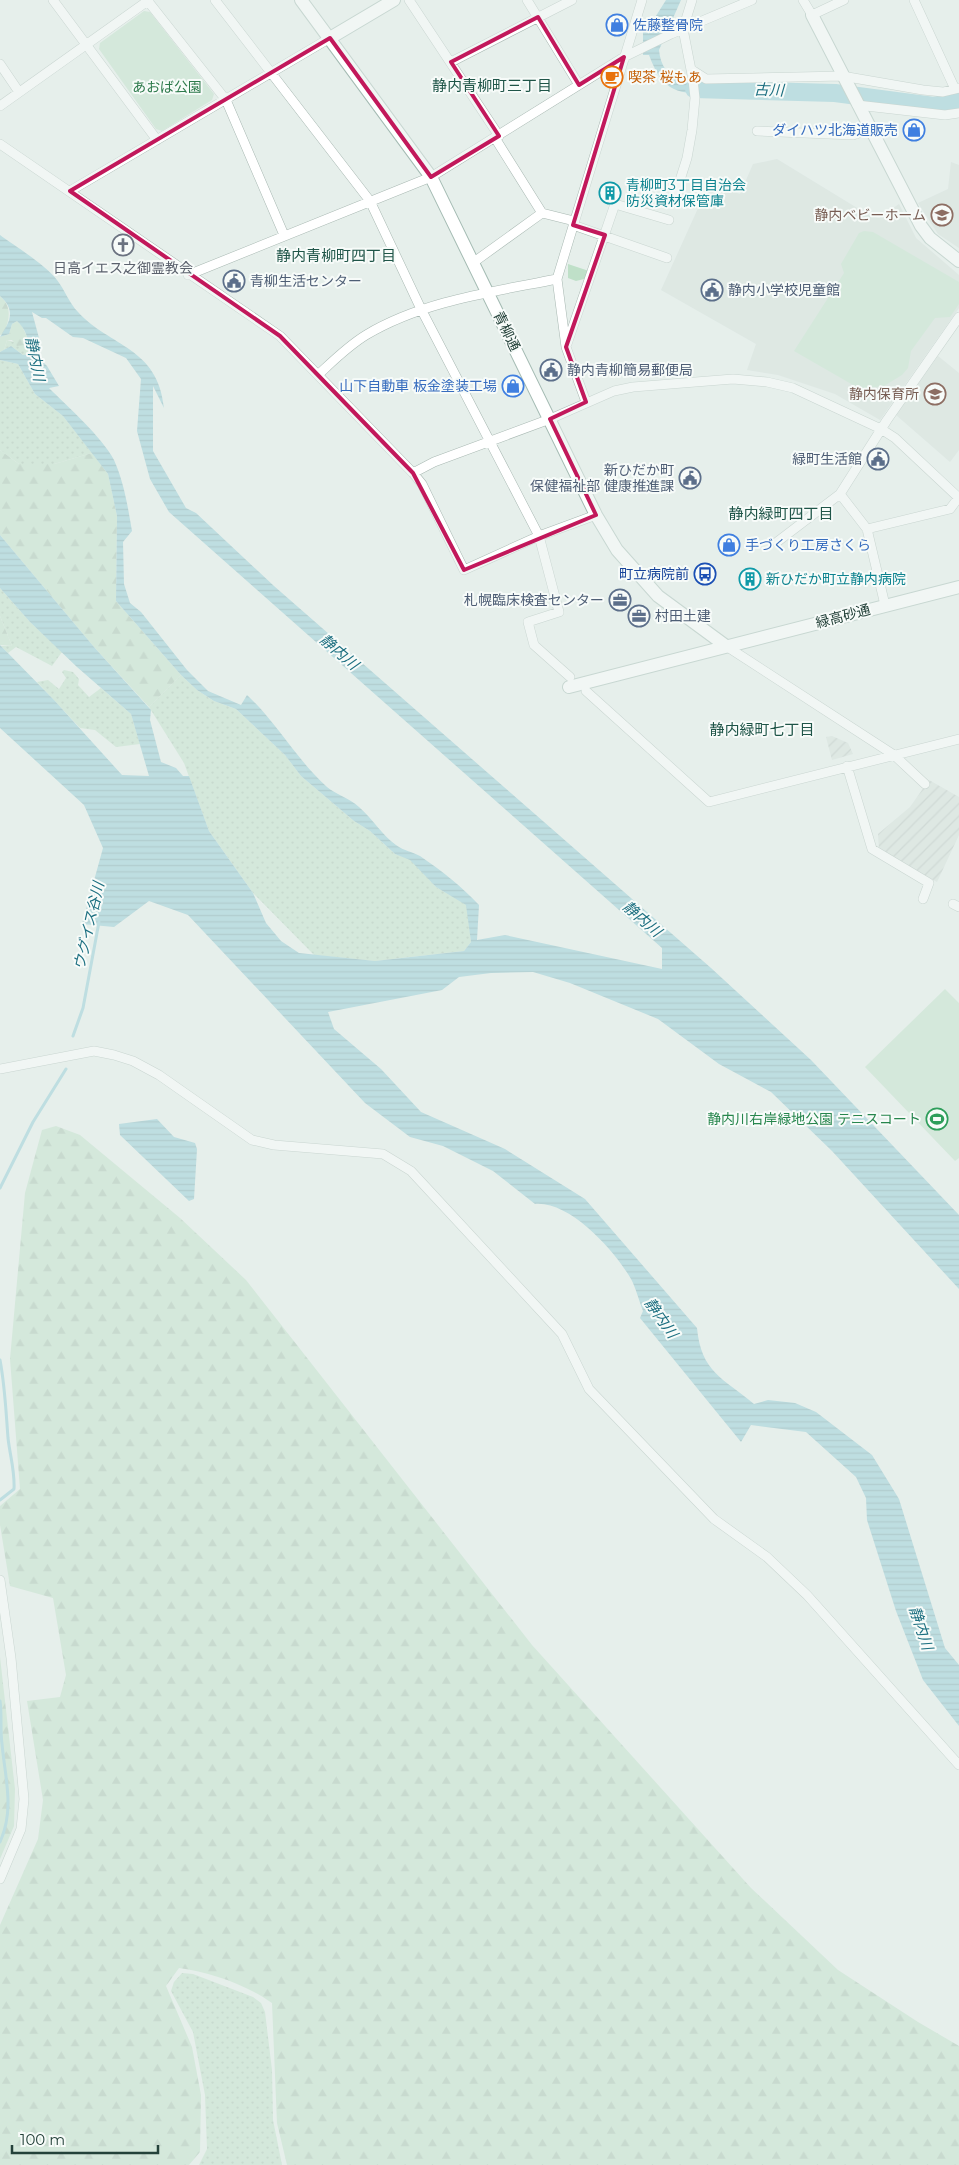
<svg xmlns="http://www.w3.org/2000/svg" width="959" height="2165" font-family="Montserrat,'Noto Sans JP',sans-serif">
	<defs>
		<pattern id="industrial-furrows" width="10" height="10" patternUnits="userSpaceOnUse" patternTransform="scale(1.25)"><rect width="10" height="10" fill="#d4dfda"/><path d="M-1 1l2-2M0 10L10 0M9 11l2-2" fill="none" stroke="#b6c1bc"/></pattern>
		<pattern id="grass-dots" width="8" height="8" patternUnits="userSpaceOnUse" patternTransform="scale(1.25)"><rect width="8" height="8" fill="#bfe0c8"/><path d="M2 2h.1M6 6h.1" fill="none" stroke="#a4c1ad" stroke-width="1.8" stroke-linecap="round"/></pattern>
		<pattern id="forest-firs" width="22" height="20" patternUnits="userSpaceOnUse" patternTransform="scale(1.25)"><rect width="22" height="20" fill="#bfe0c8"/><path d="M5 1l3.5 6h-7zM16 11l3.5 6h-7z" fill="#a4c1ad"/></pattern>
		<pattern id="water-rules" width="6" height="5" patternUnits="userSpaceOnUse" patternTransform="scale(1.25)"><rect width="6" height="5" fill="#8ec9d4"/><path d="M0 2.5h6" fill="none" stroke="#74a5ad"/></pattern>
	</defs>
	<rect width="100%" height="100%" fill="#e6efeb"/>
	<path fill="#d4dfda" d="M777 159 867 214 879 218 899 204 916 238 959 275V308L880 420 835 394 778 375 747 370 756 344 661 290 709 184 740 194 753 164Z
		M951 162 959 165V248L938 234 918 203 948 189Z
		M938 356 959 373V450L950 462 896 415Z"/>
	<path fill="url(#industrial-furrows)" d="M832 736 848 743 853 754 832 760 826 737Z
		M929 780 959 797V835L937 882 879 850 878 834 910 807Z"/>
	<path fill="url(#grass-dots)" d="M28 339 29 354 23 355 11 346 4 350 7 340 24 345Z
		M0 360 18 364 35 394 63 416 92 453 54 464H19L0 450Z
		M0 588 30 622 62 652 52 666 16 647 8 653 1 646H12L0 616Z
		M64 670 73 672 79 679 78 685 89 697 101 688 131 714 140 744 116 747 95 730 80 728 37 682 48 680 59 689 66 678 62 672Z
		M181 675 197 690 214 701 236 709 285 755 301 776 354 821 370 831 395 854 410 859 436 887 467 905 471 942 464 951 375 961 314 955 253 893 209 831 184 763 149 707Z
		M182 1973 193 1974 253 1997 261 2003 265 2012 272 2070 273 2120 282 2165H199L207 2149 205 2095 193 2032 171 1991 174 1982Z"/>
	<path fill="url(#forest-firs)" d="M0 296C12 307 10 318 4 333L0 335Z
		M17 321 22 326 28 339 24 345 17 346 12 340H7L4 350 0 352V337L9 334 12 324Z
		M0 450 19 464H54L92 453 108 474 117 516 116 601 181 675 149 707 94 647 0 535Z
		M0 616 12 646 0 645Z
		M56 1126 80 1135 180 1218 246 1280 532 1645 751 1888 838 1970 918 2022 959 2046V2165H287L277 2123 272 2003C247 1985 210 1972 179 1968L166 1986 192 2047 201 2095 200 2152 189 2165H0V1925L38 1839 43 1800 27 1701 60 1697 66 1675 53 1598 10 1586 0 1525V1506L20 1489 10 1359 25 1193 42 1130Z
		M0 1657 15 1789 14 1826 0 1859Z"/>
	<path fill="#bfe0c8" d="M144 11 150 12 214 94 212 100 162 131 156 129 99 49 100 43Z
		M864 231 873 232 959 282V304L950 317 935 318 911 351 908 368 902 375 884 386 860 389 794 351 844 273 841 264 859 233Z
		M568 264 589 271 584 279 576 281 568 278Z
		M945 989 959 1003V1158L955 1161 865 1067Z"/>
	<path fill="url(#water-rules)" fill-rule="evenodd" d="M666 0H681L659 50C662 83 690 84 716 86V94C678 94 663 93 649 55H643V28L649 27Z
		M0 235C15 246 47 266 57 280 65 290 69 303 78 312 110 347 158 347 164 408L153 386V451L186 508 196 513 274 586 711 968 811 1060 959 1215V1289L832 1151 771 1092 719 1064 658 1019 570 983 533 972 491 973 459 977 442 990 328 1012 334 1029 381 1069 421 1112 505 1149 585 1199 697 1328C701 1372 723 1378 754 1404L768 1400 795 1403 816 1412 872 1455 899 1499 945 1648 959 1665V1726L923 1680 896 1611 867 1520 866 1498 856 1477 806 1432 751 1425 741 1442 640 1318 643 1311C639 1301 636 1288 631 1279 614 1250 570 1201 535 1204L493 1171 443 1146 410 1137 365 1103 188 915 149 901 114 927 82 924 103 848 84 805 0 728V645L54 700 122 775 149 776 131 714 77 667 30 622 0 588V535L94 647 151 710 150 720 161 762 176 768 183 776H189L209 831 253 893 266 923 281 941 299 953 375 961 464 951 471 942 466 905 436 887 410 860 395 854 370 831 354 821 301 776 285 755 236 709 214 701 197 690 181 675 116 601 117 516 108 474 63 416 35 394 18 364 0 360V352L11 346 23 355 29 354C30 342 26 329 17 321L12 324 9 334 0 337C9 323 17 311 0 296ZM32 312 42 318H46L73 337 83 338 126 358 141 379 137 431 150 479 169 512 662 948V969L505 935 477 940 479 905C461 886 442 871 420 856 413 852 404 851 396 845 382 835 372 818 359 807 349 798 335 794 327 787 296 759 277 723 247 695L241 705 208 691 187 670 141 612 130 603 124 584 123 542 132 531C128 508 124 482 114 460 102 437 68 407 49 388L59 386 47 366 39 358V338Z
		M157 1119 174 1137 195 1143 197 1149 194 1199 189 1201 120 1135 119 1124Z"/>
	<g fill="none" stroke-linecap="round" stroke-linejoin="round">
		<path stroke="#8ec9d4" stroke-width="3" d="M73 1036 83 1008 99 922
			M0 1188 33 1122 66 1069
			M0 1360C5 1386 6 1412 8 1438 10 1456 15 1471 14 1489L0 1500
			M0 1701C2 1715 0 1729 2 1744 5 1778 15 1809 0 1842"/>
		<path stroke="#8ec9d4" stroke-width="18" d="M694 89 835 93 934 106 959 100"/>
		<g stroke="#a8b8b2" stroke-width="10">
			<path id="street" d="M53 0 157 140
				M147 0 226 100 284 235
				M215 0 370 201 421 309 539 536 559 612 528 622 534 645 570 677
				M409 0 499 136
				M527 0 579 85
				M803 0 812 15 844 0
				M914 0 955 89
				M451 62 572 0
				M0 64 19 92
				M692 70 706 79 842 76 923 90 943 92 959 88
				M857 105 945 115 959 113
				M0 106 149 0
				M757 131 853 135 870 129
				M495 138 542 213 574 221
				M0 144 280 336 413 473 422 484 464 570 539 536 596 515
				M70 191 330 38
				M674 199 687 158 692 130 695 98 693 80 683 29 692 0
				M573 225 667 258
				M474 262 542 213
				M188 275 431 177 624 57 671 34 752 0
				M567 344 615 204 669 220
				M319 374C334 360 348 346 366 335 423 301 492 292 557 279
				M586 402 566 347 557 279 642 0
				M413 473 434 462 550 419 614 391 633 387 733 379 767 382 793 388 881 429 895 438 959 498
				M840 494 867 529 885 605
				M867 529 950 509 959 497
				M777 542 840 494 887 420 959 317
				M726 646 894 755 925 784
				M586 691 709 802 959 739
				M847 766 872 849 929 883 923 899
				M953 904 959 907
				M0 1069 94 1051 114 1055 133 1061 159 1075 252 1140 274 1145 383 1154 411 1171 562 1334 589 1389 714 1519 767 1557 807 1595 959 1765
				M0 1580 11 1658 24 1799 21 1829 0 1879"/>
		</g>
		<g stroke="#a4bbb3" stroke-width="14">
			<path id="secondary" d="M301 0 431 177 596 515 617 550 658 596 726 646
				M812 15 921 226 930 238 959 261
				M330 38 394 0
				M569 687 959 587"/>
		</g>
		<use href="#street" stroke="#fff" stroke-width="9"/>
		<use href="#secondary" stroke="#fff" stroke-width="12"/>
	</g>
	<path d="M0 0H959V2165H0ZM538 17 579 85 624 57 573 225 605 235 566 347 586 402 550 419 596 515 464 570 413 473 280 336 70 191 330 38 431 177 499 136 451 62Z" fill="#e6efeb" fill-opacity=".55" fill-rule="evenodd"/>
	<path fill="none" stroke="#c2185b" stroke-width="4" stroke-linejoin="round" d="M538 17 579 85 624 57 573 225 605 235 566 347 586 402 550 419 596 515 464 570 413 473 280 336 70 191 330 38 431 177 499 136 451 62Z"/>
	<defs>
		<g id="shop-ring" transform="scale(1.125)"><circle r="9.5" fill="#f7fbf9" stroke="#3f7fe0" stroke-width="1.5"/><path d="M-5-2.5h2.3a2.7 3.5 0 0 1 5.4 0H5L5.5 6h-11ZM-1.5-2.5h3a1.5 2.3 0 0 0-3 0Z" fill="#3f7fe0"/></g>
		<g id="cafe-ring" transform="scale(1.125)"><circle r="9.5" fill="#f7fbf9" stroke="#e8710a" stroke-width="1.5"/><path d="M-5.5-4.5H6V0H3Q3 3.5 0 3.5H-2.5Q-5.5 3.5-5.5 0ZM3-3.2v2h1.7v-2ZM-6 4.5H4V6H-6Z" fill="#e8710a"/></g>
		<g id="building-ring" transform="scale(1.125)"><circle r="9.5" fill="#f7fbf9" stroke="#0f9aa8" stroke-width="1.5"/><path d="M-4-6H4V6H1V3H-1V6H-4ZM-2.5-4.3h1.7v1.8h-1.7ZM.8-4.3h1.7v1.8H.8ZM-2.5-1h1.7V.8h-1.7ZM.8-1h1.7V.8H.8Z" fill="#0f9aa8"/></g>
		<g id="school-ring" transform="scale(1.125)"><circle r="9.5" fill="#f7fbf9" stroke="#8d6e63" stroke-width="1.5"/><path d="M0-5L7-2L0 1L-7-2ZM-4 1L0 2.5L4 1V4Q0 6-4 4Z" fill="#8d6e63"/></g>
		<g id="church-ring" transform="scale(1.125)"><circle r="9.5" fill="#f7fbf9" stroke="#6b7280" stroke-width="1.5"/><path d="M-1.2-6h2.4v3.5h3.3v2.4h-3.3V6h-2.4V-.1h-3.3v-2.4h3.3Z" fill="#6b7280"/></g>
		<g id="civic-ring" transform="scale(1.125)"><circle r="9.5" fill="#f7fbf9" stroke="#5c6f8a" stroke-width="1.5"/><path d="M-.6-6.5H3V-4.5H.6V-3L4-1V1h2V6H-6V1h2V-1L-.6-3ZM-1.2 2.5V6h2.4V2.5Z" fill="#5c6f8a"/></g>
		<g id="bus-ring" transform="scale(1.125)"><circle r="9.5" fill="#f7fbf9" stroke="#1a4fb4" stroke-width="1.5"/><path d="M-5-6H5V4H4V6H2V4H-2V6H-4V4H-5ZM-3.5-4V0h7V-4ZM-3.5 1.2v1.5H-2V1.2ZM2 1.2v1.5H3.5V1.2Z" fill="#1a4fb4"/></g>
		<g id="office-ring" transform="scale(1.125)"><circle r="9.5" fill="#f7fbf9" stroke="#5c6f8a" stroke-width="1.5"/><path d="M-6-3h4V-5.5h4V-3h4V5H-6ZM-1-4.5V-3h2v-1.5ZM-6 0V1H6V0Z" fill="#5c6f8a"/></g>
		<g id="stadium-ring" transform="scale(1.125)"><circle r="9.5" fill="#f7fbf9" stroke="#2e9e5b" stroke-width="1.5"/><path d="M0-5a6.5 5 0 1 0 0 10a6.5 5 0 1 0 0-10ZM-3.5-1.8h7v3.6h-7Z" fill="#2e9e5b"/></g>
	</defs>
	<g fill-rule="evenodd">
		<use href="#shop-ring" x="617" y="25"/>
		<use href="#cafe-ring" x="612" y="77"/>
		<use href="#shop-ring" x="914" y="130"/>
		<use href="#building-ring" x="610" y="193"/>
		<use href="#school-ring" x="942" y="215"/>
		<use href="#church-ring" x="123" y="245"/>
		<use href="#civic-ring" x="234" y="281"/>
		<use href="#civic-ring" x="712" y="290"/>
		<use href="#civic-ring" x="551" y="370"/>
		<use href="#shop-ring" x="513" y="386"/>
		<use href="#school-ring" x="935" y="394"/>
		<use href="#civic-ring" x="878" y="459"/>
		<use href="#civic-ring" x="690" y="478"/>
		<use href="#shop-ring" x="729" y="545"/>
		<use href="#bus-ring" x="705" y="574"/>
		<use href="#building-ring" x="750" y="579"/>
		<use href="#office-ring" x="620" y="600"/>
		<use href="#office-ring" x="639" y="616"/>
		<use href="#stadium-ring" x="937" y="1119"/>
	</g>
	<g text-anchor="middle" stroke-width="4" stroke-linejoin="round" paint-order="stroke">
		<g font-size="14" fill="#366cbe" stroke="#f7fbf9" text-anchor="start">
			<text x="633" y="30">佐藤整骨院</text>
			<text x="898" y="135" text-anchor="end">ダイハツ北海道販売</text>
			<text x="497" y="391" text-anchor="end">山下自動車 板金塗装工場</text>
			<text x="745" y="550">手づくり工房さくら</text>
		</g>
		<g font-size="14" fill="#c56008" stroke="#f7fbf9" text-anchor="start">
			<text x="628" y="82">喫茶 桜もあ</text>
		</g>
		<g font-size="14" fill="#2d7a4b" stroke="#f7fbf9">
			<text x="167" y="92">あおば公園</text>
		</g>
		<g font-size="14" fill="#0d838f" stroke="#f7fbf9" text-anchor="start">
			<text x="626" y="190">青柳町3丁目自治会<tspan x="626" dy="16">防災資材保管庫</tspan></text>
			<text x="766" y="584">新ひだか町立静内病院</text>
		</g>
		<g font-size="14" fill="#785e54" stroke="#f7fbf9" text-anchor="end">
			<text x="926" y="220">静内ベビーホーム</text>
			<text x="919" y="399">静内保育所</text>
		</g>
		<g font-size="14" fill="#5b616d" stroke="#f7fbf9">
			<text x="123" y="273">日高イエス之御霊教会</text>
		</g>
		<g font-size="14" fill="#4e5e75" stroke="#f7fbf9" text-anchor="start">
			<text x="250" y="286">青柳生活センター</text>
			<text x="728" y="295">静内小学校児童館</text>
			<text x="567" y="375">静内青柳簡易郵便局</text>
			<text x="862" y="464" text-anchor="end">緑町生活館</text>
			<text x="674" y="475" text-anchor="end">新ひだか町<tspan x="674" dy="16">保健福祉部 健康推進課</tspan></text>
			<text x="604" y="605" text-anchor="end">札幌臨床検査センター</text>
			<text x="655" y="621">村田土建</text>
		</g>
		<g font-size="14" fill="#24423a" stroke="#f7fbf9">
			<text transform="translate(507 331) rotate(64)" y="5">青柳通</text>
			<text transform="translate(843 616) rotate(-15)" y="5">緑高砂通</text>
		</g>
		<g font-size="14" fill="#164399" stroke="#f7fbf9" text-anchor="end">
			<text x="689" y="579">町立病院前</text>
		</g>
		<g font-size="14" fill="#27864d" stroke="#f7fbf9" text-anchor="end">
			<text x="921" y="1124">静内川右岸緑地公園 テニスコート</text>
		</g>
		<g font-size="15" fill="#1f5548" stroke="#f7fbf9">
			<text x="492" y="91">静内青柳町三丁目</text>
			<text x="336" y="261">静内青柳町四丁目</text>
			<text x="781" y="519">静内緑町四丁目</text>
			<text x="762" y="735">静内緑町七丁目</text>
		</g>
		<g font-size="15" font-style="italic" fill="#1c6f80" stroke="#f7fbf9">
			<text transform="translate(769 90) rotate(2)" y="5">古川</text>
			<text transform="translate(35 359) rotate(79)" y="5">静内川</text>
			<text transform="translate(339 652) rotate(41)" y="5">静内川</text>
			<text transform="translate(642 919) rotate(41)" y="5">静内川</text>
			<text transform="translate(89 926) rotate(-77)" y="5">ウグイス谷川</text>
			<text transform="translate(661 1318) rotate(55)" y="5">静内川</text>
			<text transform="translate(921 1628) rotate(72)" y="5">静内川</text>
		</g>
	</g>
	<path d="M12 2145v8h146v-8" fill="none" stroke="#24423a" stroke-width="2.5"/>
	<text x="20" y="2145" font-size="15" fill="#24423a" stroke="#f7fbf9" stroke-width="4" paint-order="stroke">100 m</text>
</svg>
